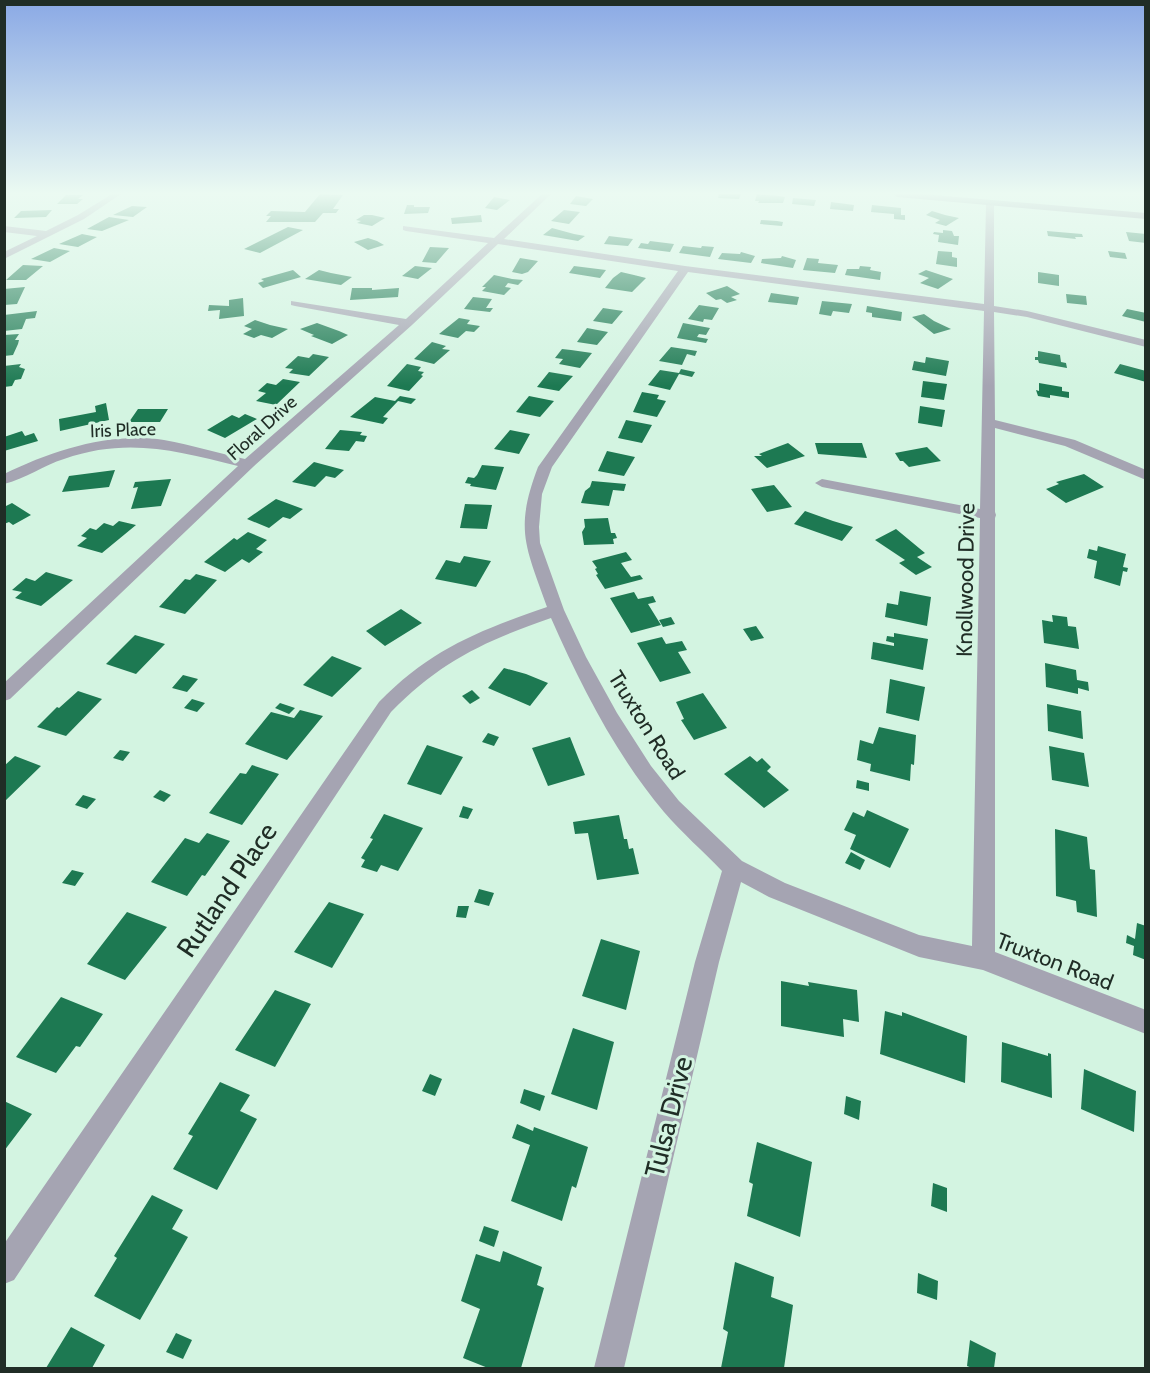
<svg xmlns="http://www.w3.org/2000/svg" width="1150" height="1373" font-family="Cabin,sans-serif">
	<rect width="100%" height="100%" fill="#d3f4e1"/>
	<path fill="#1d7952" d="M320 194 343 195 333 209H339L336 213H323L315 222H266L271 216H266L271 211 305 212Z
		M719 194H741L739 199 718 198Z
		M757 194 779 196 785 197 783 203H758L759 201H755Z
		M66 195H83L78 199H83L77 204H57Z
		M576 196 593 199 586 206 570 204Z
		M494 197 510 200 497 210 485 208Z
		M793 198 816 200 814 206 792 204Z
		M831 202 854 205 853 211 830 209Z
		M407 205H414V207H430L428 213 404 214Z
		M872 205 901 208V215H905V220L894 219V214L871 212Z
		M132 206 147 207 133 217 113 215Z
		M52 210 46 217 14 218 21 211Z
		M564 210 580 212 569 224 551 221Z
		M932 211 945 215 959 218 946 226 935 223 940 220 926 215Z
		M364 215H372L385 218 372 226 357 223 361 221 356 220Z
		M481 215 482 222 452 224 451 218Z
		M109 217 129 220 102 231 87 229Z
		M761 220 777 221 783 222 782 226 760 224Z
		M288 227 303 230 260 253 244 249Z
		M552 228 574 234 585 236 578 241 543 235Z
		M943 230 952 231 954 236H959L958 245 938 242 939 235 933 234 934 232 943 233Z
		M1047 231 1082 234 1083 237H1075L1076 239 1048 236Z
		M1126 232 1146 234V243L1129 241Z
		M82 234 97 237 78 247 59 244Z
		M609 236 633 239 628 246 604 244Z
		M368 238 377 241 384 245 368 250 354 242Z
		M650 241 674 244 670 252 638 248 641 243 648 244Z
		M683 246 701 248 702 246 714 247 710 257 679 253Z
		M430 247 449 248 436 263 422 262Z
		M54 248 70 251 50 262 31 259Z
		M938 251 952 252V257L957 258V267L936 264Z
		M1108 251 1125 253 1127 259 1110 257Z
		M741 252 755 256 751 263 718 259 722 253 740 254Z
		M782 256 796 260 793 268 761 263 762 259 781 258Z
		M520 258 538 261 528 272 522 274 512 272Z
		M807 258 819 259 818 263 838 265 835 273 803 270Z
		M23 265 43 266 26 280H6Z
		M415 266 432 268 418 279 402 276Z
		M574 266 606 270 600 278 569 273Z
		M860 266 871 267 870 270 881 272 880 280 845 275 847 269H859Z
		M293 270 301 277 263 288 258 283 264 281 261 279Z
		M319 270 331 273 352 277 341 285 305 279Z
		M926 270 953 279 938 289 920 283 929 278 918 274Z
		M621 272 634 275 646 278 632 292 605 288 613 278Z
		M1038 272 1059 275V286L1038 283Z
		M494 275 512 279 523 280 518 285 508 283 505 287 511 288 504 295 482 291 486 287H482Z
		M727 286 740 294 731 297 737 300 727 303 721 299 716 300 706 293Z
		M25 287 17 304 4 305V289Z
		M352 288H372V290L399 288 398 297 350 300Z
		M771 293 799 297 797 305 768 302Z
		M1066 294 1086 296 1087 305 1067 303Z
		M473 297 492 299 486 308H493L490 312 464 309Z
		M243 298 244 316 219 319 220 310 208 311 209 305 229 306V300Z
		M822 301 852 304 849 313 833 311 831 316 819 314Z
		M699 305 719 308 712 320 704 319 703 322 688 319Z
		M867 306 902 312 901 321 872 317V313L866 312Z
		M603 308 623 311 612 324 593 321Z
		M1127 309 1146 313V322L1122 316Z
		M37 311 35 318 26 319 22 329 4 331V315Z
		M924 314 934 321 951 329 934 334 912 317Z
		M459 318 470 320 467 324 480 326 474 332 466 331 458 338 439 334Z
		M255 320 270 325 288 329 272 338 261 335 254 338 243 334 252 329 244 326Z
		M317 323 339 331 348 335 332 344 311 336 314 335 300 329Z
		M683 323 710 328 706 335 699 334 697 337 708 339 706 343 677 338Z
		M587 328 608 332 597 345 577 342Z
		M19 334 15 340H19L18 344 13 355 4 356V335Z
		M432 342 446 346 442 349 450 350 434 364 414 359Z
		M671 347 697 351 695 356 687 354 682 365 659 361Z
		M562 349 571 350 592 353 580 368 559 364 563 359 555 358Z
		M1038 351 1060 355 1061 362 1066 363 1067 368 1039 363 1038 360H1035V357H1038Z
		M313 354 329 357 309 376 289 373 293 369 285 368 298 356 309 358Z
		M926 357 949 361 946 376 912 370 914 361 925 363Z
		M21 364 19 367 25 369 21 379 15 380 12 386 4 387V366Z
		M407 364 421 367 418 371 424 372 421 375 423 376 409 391 387 386Z
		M1120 364 1146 371V382L1114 373Z
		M681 369 695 372 692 377 679 374 670 390 648 385 660 370 679 373Z
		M549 372 573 376 559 391 537 387Z
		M283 379 300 382 276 405 256 401 266 393 258 391 267 383 276 385Z
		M923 381 947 384 944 400 921 397Z
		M1039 383 1062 387V391L1069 392V398L1050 395V398L1038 396 1036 390 1039 391Z
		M642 392 659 395 657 399 666 401 657 417 633 412Z
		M400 396 416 399 411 404 398 401 383 417 388 418 383 424 350 417 375 397 395 401Z
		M529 396 554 401 540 417 516 412Z
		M106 403 109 420 60 431 59 419 96 412 95 406Z
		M920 406 945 410 942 427 918 423Z
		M138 409H168L160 422H129Z
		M245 414 257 419 225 438 207 430 232 415 239 418Z
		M626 420 652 425 642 443 618 438Z
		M340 430 362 432 360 435 367 436 364 442 356 441 349 451 325 449Z
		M510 430 530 434 519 454 494 449Z
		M22 431 25 436 34 433 38 441 4 451V437Z
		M788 443 805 456 767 468 754 456H762L759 454Z
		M815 443H862L867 458 818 454Z
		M927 447 941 461 909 467 903 461H900L895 453Z
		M607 451 635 457 624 476 598 471Z
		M314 462 344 470 335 478 326 476 315 487 292 482Z
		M482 465 504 467 496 490 470 486 471 484 465 483 468 477 474 478 477 475Z
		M115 470 109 487 62 492 69 476Z
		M1084 474 1104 487 1066 503 1046 489 1059 484 1056 482Z
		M171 479 161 506 131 509 138 487 133 488 135 482Z
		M592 481 626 484 624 491 613 490 609 506 581 503 585 491 590 487Z
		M774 485 792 507 767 512 751 489Z
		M276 499 303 509 290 519 283 517 269 528 247 519Z
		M12 503 31 515 13 525 9 522 4 524V507Z
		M465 504 492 505 487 529 460 528Z
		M805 511 833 521 853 527 842 541 794 524Z
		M608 518 611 533H615L617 538 613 539 614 544 584 545 582 532 585 527 584 519Z
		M119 521 136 525 102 553 77 546 87 538 81 536 90 528 96 530 104 523 113 526Z
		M896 529 925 553 917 557 932 567 916 575 899 563 905 560 875 540Z
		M248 532 267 540 256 549 263 552 249 563 242 559 225 572 204 562 234 538 237 540Z
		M1098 546 1126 554 1123 567 1128 568 1127 572 1123 571 1120 586 1094 578 1097 561 1087 558 1089 549 1097 551Z
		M626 552 632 560 621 563 631 577 640 575 643 579 605 589 596 575 598 574 595 569 597 568 592 561Z
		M464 556 491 561 476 587 435 579 446 560 460 563Z
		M46 572 73 580 41 606 15 598 22 592 12 590 26 578 35 581Z
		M196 574 217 580 185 614 159 607 185 579 190 580Z
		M900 591 931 597 927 626 885 617 887 603 898 605Z
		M634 592 638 599 653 596 656 602 648 604 661 625 631 633 610 598Z
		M401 609 422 623 385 646 366 631Z
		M1052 615 1067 617 1068 626 1076 627 1079 649 1044 643 1042 620 1053 622Z
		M671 617 675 624 663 627 659 620Z
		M756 626 764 638 751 641 743 629Z
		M894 633 928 639 923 670 871 659 873 642 894 646V643L886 641 887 636 894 637Z
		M135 635 165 644 136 674 106 664Z
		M662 637 666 644 682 641 687 650 678 652 691 673 660 682 637 643Z
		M332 656 362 668 332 697 303 685Z
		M1045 663 1076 670 1077 680 1088 682 1089 691 1078 688V694L1046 687Z
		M504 668 526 674 548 683 530 706 488 688Z
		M183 675 198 679 187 692 172 688Z
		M890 679 925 687 919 721 886 713Z
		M472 690 480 698 470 704 462 696Z
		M78 691 102 699 66 736 37 727 57 707 59 708Z
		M703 693 727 728 694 740 681 720 684 719 676 702Z
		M192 699 205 703 197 712 184 708Z
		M280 703 295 708 289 714 275 708Z
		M1047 704 1081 711 1083 739 1048 731Z
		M300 710 323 716 287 760 245 744 271 712 294 718Z
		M879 727 916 735 914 765 911 764 910 781 870 771 871 764 857 760 860 740 873 744Z
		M488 733 499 737 494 746 482 742Z
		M570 737 585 775 548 786 532 748Z
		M427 745 463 757 441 795 407 784Z
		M1049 746 1084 753 1089 787 1052 780Z
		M120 750 130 752 123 761 113 758Z
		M15 756 41 766 4 802V766Z
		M750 756 757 762 762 758 771 767 767 771 789 790 764 808 724 774Z
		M252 765 279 774 242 825 209 813 240 773 246 774Z
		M857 780 869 783V791L856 788Z
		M160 790 171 795 164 802 153 797Z
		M83 795 96 799 87 809 75 805Z
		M463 806 473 809 468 819 459 817Z
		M867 810 909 829 890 868 850 849 856 835 844 830 853 812 864 817Z
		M384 814 423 828 398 871 381 865 377 872 361 867 365 860 361 858 373 839 370 838Z
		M619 815 624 839H627L629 849 633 848 639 874 597 880 588 833 575 834 573 822Z
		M1055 829 1087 837 1090 869 1095 870 1097 917 1077 912 1076 901 1056 896Z
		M207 833 230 841 205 876 202 875 187 896 151 882 185 838 199 843Z
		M851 852 865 860 860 870 845 863Z
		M72 870 84 873 75 886 62 883Z
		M479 889 494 893 489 906 474 902Z
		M329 902 364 914 332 968 294 952Z
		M458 906H469L466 918 456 917Z
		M127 912 167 927 125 980 87 964Z
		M1137 923 1146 926V960L1133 955 1134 946 1126 943 1127 935 1135 939Z
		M601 939 640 951 626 1010 582 996Z
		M781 981 809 986 808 982 857 990 859 1022 843 1019 844 1037 781 1026Z
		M275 990 311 1004 275 1067 235 1050Z
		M61 997 103 1014 80 1047 76 1046 56 1073 16 1057Z
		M885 1011 902 1016V1012L967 1036 965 1083 880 1054Z
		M573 1028 614 1042 597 1110 551 1094Z
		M1002 1042 1048 1056V1053L1051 1054 1052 1098 1001 1082Z
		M1084 1069 1136 1091 1134 1132 1081 1109Z
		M430 1074 442 1079 435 1096 422 1091Z
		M220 1082 250 1095 240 1111 257 1119 217 1190 173 1169 193 1136 188 1134Z
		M524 1089 545 1096 540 1111 520 1103Z
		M846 1096 861 1101 859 1120 844 1114Z
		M4 1101 32 1114 4 1151Z
		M517 1124 533 1131 534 1127 588 1147 576 1188 572 1186 562 1221 511 1201 530 1145 512 1138Z
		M757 1142 812 1162 800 1237 747 1216 753 1184 749 1182Z
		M933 1183 947 1188V1212L931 1206Z
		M152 1195 183 1210 172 1229 188 1237 140 1320 94 1296 117 1258 114 1256Z
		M484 1226 499 1231 494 1247 479 1241Z
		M503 1251 542 1267 537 1285 544 1288 521 1368H488L463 1358 480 1309 461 1301 476 1254 500 1262Z
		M735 1262 774 1277 771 1297 793 1305 784 1368H721L728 1332 723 1329Z
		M918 1273 938 1281 937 1300 917 1293Z
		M71 1327 105 1345 92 1368H46Z
		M176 1333 192 1340 183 1359 166 1352Z
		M970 1340 996 1353 994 1368H972L967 1366Z"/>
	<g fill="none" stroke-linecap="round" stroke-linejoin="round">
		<path fill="#a5a4b2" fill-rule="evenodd" d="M112 194H121L84 219 4 259V252L37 236 4 232V226L46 231 78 215Z
			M542 194H551L504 239 685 266 984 304 986 203 990 200 994 203V306L1027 311 1146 340V347L1027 317 994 312 995 420 1075 440 1146 470V480L1065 446 995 428V512L996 515 995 518V952L1146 1010V1034L983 970 919 957 769 897 741 882 719 962 624 1368H594L695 962 722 871C703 851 682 833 664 812 616 755 581 686 551 618 485 641 441 661 391 712L14 1280 4 1284V1244L379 702C431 649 478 631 547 607 526 547 514 530 538 467L678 271 498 244 412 325 253 467 10 699 4 701V683L238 466C176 451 128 437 64 459 44 465 25 479 4 484V474C54 450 109 432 164 440 192 445 218 453 245 459L399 325 295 306 291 305V301L406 319 488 243 406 231 403 230V226L494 238ZM688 272 984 311 980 509 822 479 815 483 822 487 980 518 972 946 919 935 785 883 742 861 679 801 651 766 617 713 586 657 564 610 540 543 539 527 542 494 552 467Z"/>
		<path fill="#838396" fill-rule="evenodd" d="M893 194H922L1146 213V219L897 197Z"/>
	</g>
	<linearGradient id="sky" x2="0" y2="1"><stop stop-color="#8aa9e5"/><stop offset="0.5" stop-color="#ebfaf2"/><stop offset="1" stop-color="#ebfaf2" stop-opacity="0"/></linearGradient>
	<rect width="1150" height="386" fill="url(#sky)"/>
	<g text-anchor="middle" stroke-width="6" stroke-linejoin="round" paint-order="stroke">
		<g font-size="18" fill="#202d26" stroke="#d3f4e1">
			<text transform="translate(262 428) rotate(-42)" y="6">Floral Drive</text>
			<text transform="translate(123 430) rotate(-2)" y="6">Iris Place</text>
		</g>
		<g font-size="22" fill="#202d26" stroke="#d3f4e1">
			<text transform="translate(965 580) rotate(-89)" y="8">Knollwood Drive</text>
			<text transform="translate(647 725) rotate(58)" y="8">Truxton Road</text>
			<text transform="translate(1055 961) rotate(21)" y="8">Truxton Road</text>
		</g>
		<g font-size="27" fill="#202d26" stroke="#d3f4e1">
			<text transform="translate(227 890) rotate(-56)" y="9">Rutland Place</text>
			<text transform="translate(669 1117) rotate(-76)" y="9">Tulsa Drive</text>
		</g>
	</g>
	<rect width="1150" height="1373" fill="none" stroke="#202d26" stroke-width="12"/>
</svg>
